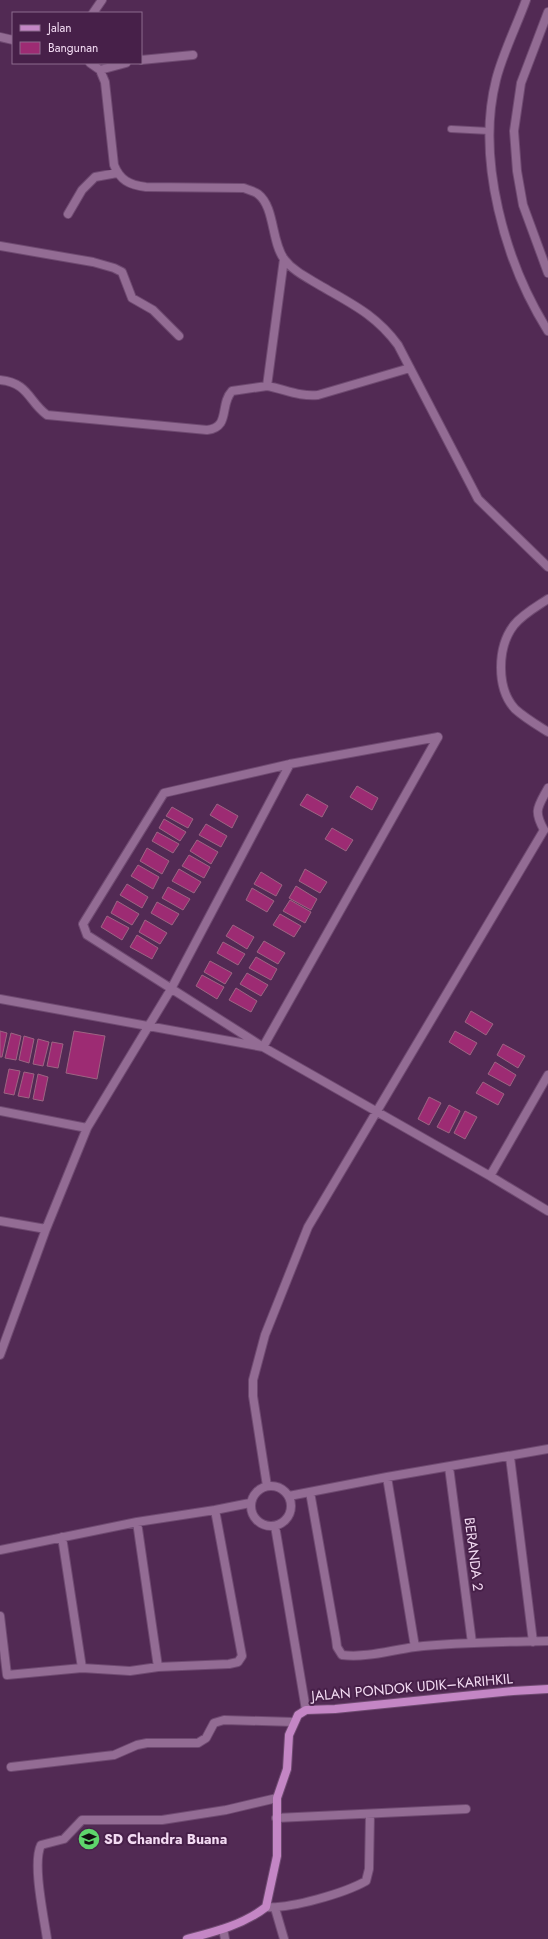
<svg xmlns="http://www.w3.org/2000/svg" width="548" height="1939" font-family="Jost,sans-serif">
	<rect width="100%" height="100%" fill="#522a54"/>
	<path fill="#9d2b73" stroke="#9d6483" d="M357 786 378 798 372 810 350 797Z
		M307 794 328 806 322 817 300 805Z
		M217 804 238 816 232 828 210 815Z
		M172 807 193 819 188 828 166 816Z
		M164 819 186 832 180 841 159 828Z
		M206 824 227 836 221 847 199 835Z
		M332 828 353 840 346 851 325 839Z
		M157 832 179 844 173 853 152 841Z
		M197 840 218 852 211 864 190 851Z
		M147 848 169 861 162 874 140 861Z
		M189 855 210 867 204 878 182 866Z
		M138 865 159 877 153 889 131 876Z
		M179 869 201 882 194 893 172 881Z
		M305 869 327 882 320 893 299 881Z
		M261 872 282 885 276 896 254 884Z
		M127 884 148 897 142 908 120 895Z
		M296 886 317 899 311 910 289 898Z
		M168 887 190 899 183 910 162 898Z
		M252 888 274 901 267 912 246 900Z
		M290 900 311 912 305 923 283 911Z
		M117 901 139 914 132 925 111 913Z
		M157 902 179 914 172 925 151 913Z
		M280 914 301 926 294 937 273 925Z
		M107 916 129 928 122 940 101 927Z
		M145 920 167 933 160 944 139 932Z
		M233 925 254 937 247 949 226 936Z
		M137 935 158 948 152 959 130 947Z
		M264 941 285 953 278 964 257 952Z
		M223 942 245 954 238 965 217 953Z
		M256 957 277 969 271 980 249 968Z
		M210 961 232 973 225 984 204 972Z
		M247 973 268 985 261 996 240 984Z
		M202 975 224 987 217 999 196 986Z
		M236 988 257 1001 251 1012 229 1000Z
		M471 1011 493 1024 486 1035 465 1022Z
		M0 1031 7 1033 2 1057H0Z
		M74 1031 105 1036 97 1079 66 1073Z
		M455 1031 477 1043 470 1055 449 1042Z
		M11 1033 21 1036 16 1060 5 1058Z
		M24 1036 34 1039 29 1063 19 1060Z
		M38 1039 49 1042 43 1066 33 1064Z
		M52 1042 63 1044 58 1068 47 1066Z
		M503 1044 525 1056 518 1068 497 1055Z
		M495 1062 516 1075 510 1086 488 1074Z
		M9 1069 20 1071 14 1095 4 1093Z
		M24 1072 34 1074 29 1098 18 1096Z
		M38 1074 48 1077 43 1101 33 1099Z
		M483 1082 504 1094 498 1105 476 1093Z
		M429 1097 441 1103 429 1125 418 1119Z
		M449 1105 460 1111 449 1133 437 1127Z
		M465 1111 477 1117 465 1139 454 1133Z"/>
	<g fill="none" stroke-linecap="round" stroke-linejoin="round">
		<g stroke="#6f4a71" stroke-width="8">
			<path id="lane" d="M451 129 489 131"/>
		</g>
		<g stroke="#6f4a71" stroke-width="10">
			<path id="street" d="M526 0C517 25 502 55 496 80 476 159 505 263 548 331
				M548 12 521 83 514 131 517 171 523 205 548 273
				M93 13 102 0
				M0 37 13 40
				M141 60 193 55
				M90 63 100 70 105 82 114 165C120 180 129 185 146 187L244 188C248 190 254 191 258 194 275 207 271 241 284 259 293 271 308 278 321 286 352 304 376 315 398 345L478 499 548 567
				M100 70 126 63
				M68 214 82 190 95 177 117 173
				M0 246 93 262 114 268 122 272 132 298 153 310 179 336
				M284 259 267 386C284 389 300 397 318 395L410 368
				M0 380C29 383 28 401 47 415L207 430C231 427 219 405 232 391L267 386
				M548 599C536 607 523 614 514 625 497 647 496 688 515 709 525 718 537 725 548 732
				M438 737 290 764 164 793 83 924 87 935 263 1047 490 1176 548 1211
				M544 830C533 810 538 807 548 788
				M0 999 263 1047 438 737
				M0 1111 87 1128
				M490 1176 548 1075
				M0 1221 46 1229
				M0 1355 46 1229 87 1128 171 989 290 764
				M510 1457 533 1642
				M449 1467 472 1643
				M387 1477 415 1647
				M251 1506a20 20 0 1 1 40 0a20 20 0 1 1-40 0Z
				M267 1486 253 1396V1380L265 1335 308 1227 544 830
				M310 1492 336 1639 337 1647 342 1655C367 1658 391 1650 415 1647 459 1642 504 1642 548 1641
				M289 1496 387 1477 548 1449
				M215 1510 250 1503
				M137 1522 158 1667
				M275 1526 306 1710
				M62 1537 82 1668
				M0 1550 137 1522 215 1510 242 1656 238 1662 229 1664 158 1667 130 1671 82 1668 7 1675 0 1616
				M11 1767 114 1755 137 1745 147 1743H198L206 1738 214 1723 224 1720 294 1722
				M276 1818 466 1809
				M266 1907C290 1909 345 1893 366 1881L369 1869 370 1814
				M275 1908 284 1939
				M223 1929 225 1939
				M47 1939C44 1917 32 1863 41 1845L64 1839 82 1820H162L226 1810 277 1798"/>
		</g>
		<g stroke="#6f4a71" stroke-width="10">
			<path id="secondary" d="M187 1939C214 1932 243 1925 266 1907L277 1856V1798L287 1769 289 1735 298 1715 306 1710 335 1709 513 1691 548 1689"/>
		</g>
		<use href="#lane" stroke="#936c94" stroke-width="6"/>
		<use href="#street" stroke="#936c94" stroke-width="8"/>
		<use href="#secondary" stroke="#c486c5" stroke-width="8"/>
	</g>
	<defs>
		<g id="school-disc" transform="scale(1.15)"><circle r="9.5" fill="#5ed56c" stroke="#472049"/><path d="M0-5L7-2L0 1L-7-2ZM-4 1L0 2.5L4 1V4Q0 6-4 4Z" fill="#111"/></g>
	</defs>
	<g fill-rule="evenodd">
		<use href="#school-disc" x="89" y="1839"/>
	</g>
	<g text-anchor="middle" stroke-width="4" stroke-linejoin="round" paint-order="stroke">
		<g font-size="14" fill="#f3dbf3" stroke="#472049">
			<text transform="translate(474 1554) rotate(83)" y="5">BERANDA 2</text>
			<text transform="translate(412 1687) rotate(-5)" y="5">JALAN PONDOK UDIK–KARIHKIL</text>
		</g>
		<g font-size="14" font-weight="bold" fill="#f3dbf3" stroke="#472049" text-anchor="start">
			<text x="104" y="1844">SD Chandra Buana</text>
		</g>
	</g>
	<rect x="12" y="12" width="130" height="52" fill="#472049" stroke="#8c6b8d"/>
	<rect x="20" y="25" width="20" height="6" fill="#c486c5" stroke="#8c6b8d"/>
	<text x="48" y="32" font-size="12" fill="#f3dbf3">Jalan</text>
	<rect x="20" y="42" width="20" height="12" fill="#9d2b73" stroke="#8c6b8d"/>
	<text x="48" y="52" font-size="12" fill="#f3dbf3">Bangunan</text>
</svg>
